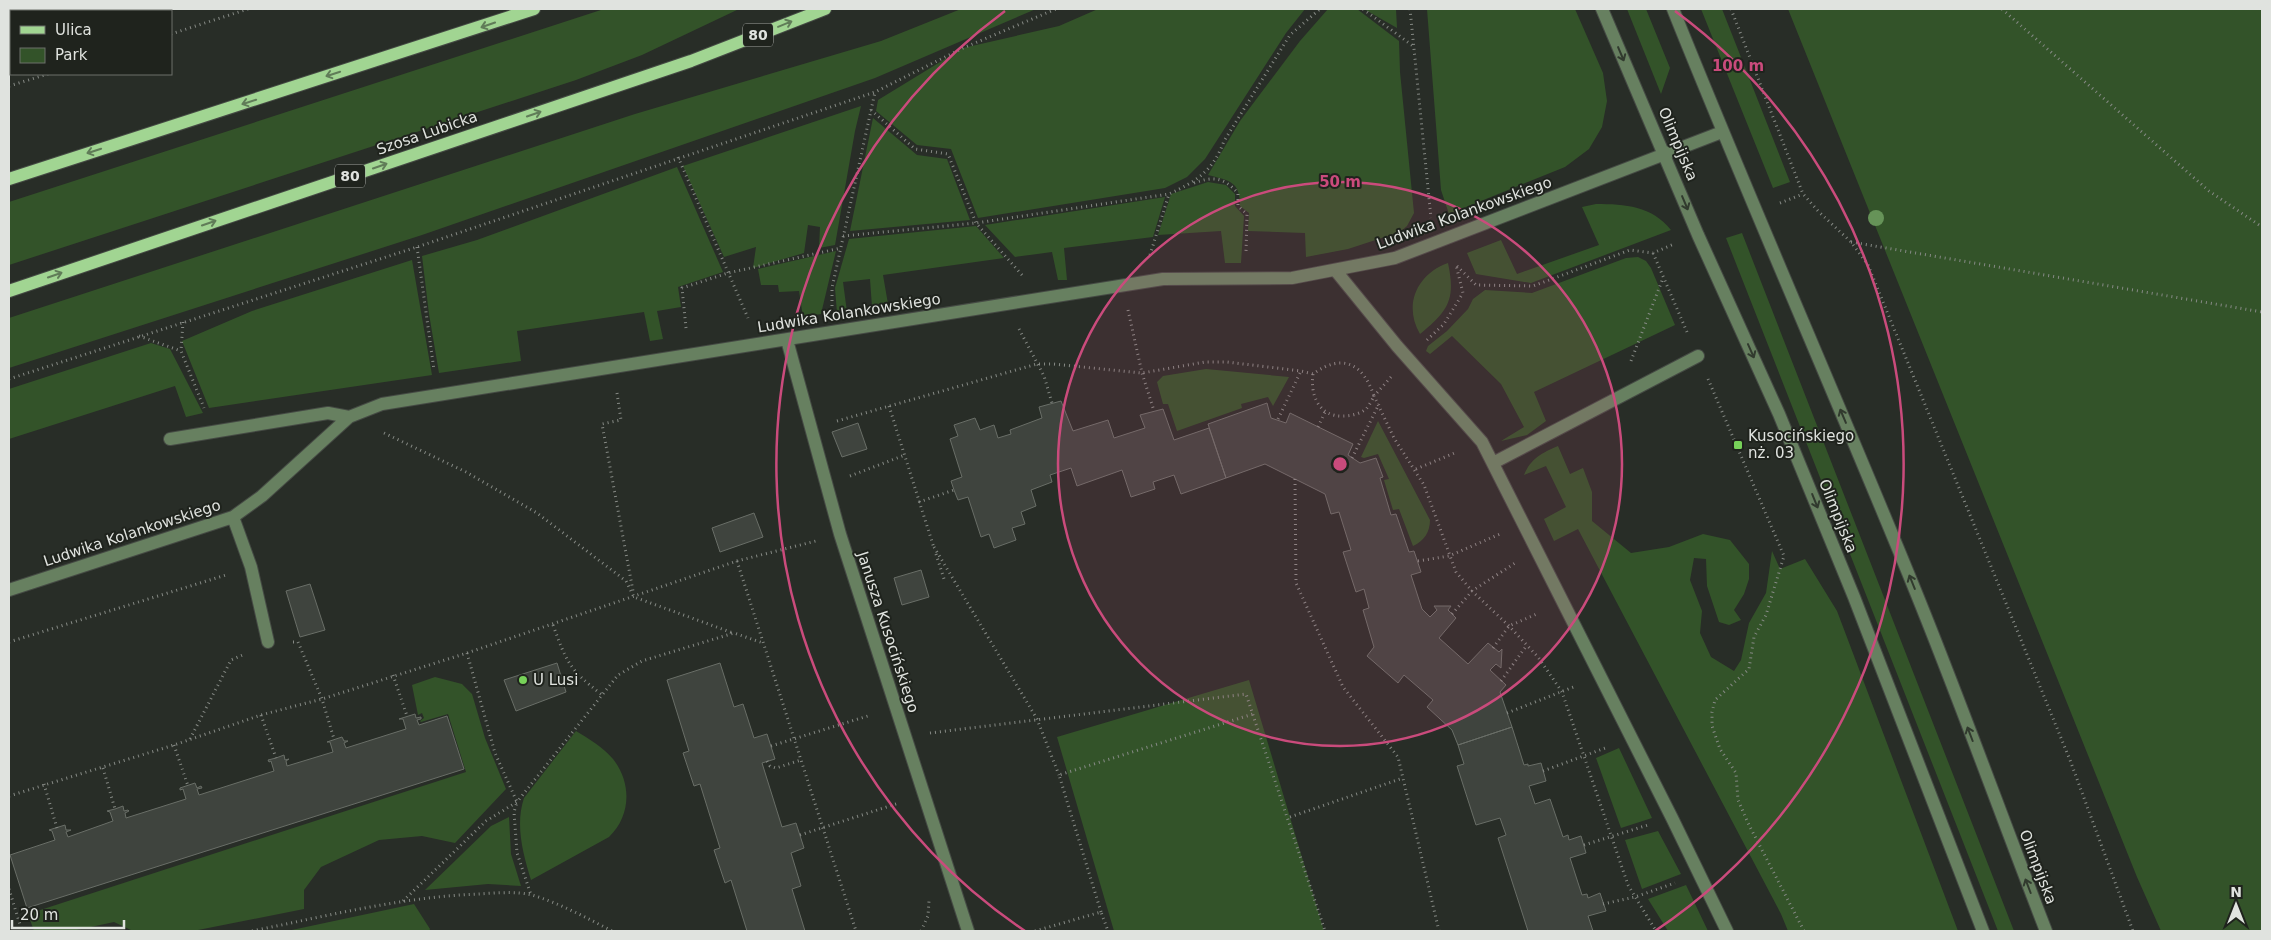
<svg xmlns="http://www.w3.org/2000/svg" width="2271" height="940" font-family="'DejaVu Sans',sans-serif">
	<rect width="100%" height="100%" fill="#282d27"/>
	<path fill="#335329" d="M604 9H739L642 55 576 80 9 265V202Z
		M961 9H1036L875 78 422 235 9 368V318L635 114 881 41Z
		M1098 9H1305L1286 33 1205 159 1187 177 1165 188 978 218 951 149 917 145 876 111 878 100 963 48 1059 26Z
		M1328 9H1357L1399 41 1400 72 1414 213 1407 226 1400 232 1348 249 1306 257 1305 233 1248 231 1249 213 1240 206C1240 181 1230 181 1208 175L1240 121 1300 41Z
		M1364 9H1396L1397 28Z
		M1427 9H1575L1603 73 1607 101 1602 127 1589 149 1565 167 1449 214 1441 190Z
		M1627 9H1646L1670 68 1661 94Z
		M1701 9H1722L1790 182 1773 188Z
		M1788 9H2262V931H2161L2137 877Z
		M861 106 855 131 835 245 819 248 820 227 808 225 804 253 753 268 756 247 724 257 683 166Z
		M873 118 917 155 947 159 970 220 850 231Z
		M677 167 723 272 678 287 681 307 657 311 663 339 650 341 644 312 517 331 521 361 439 373 429 314 422 256 477 240Z
		M1208 182 1226 185 1235 194V206L1244 216 1241 263H1225L1221 231 1158 235 1171 194Z
		M1165 197 1153 237 1064 248 1067 280H1058L1052 252 1015 257 985 225Z
		M1596 204C1625 204 1652 206 1671 230L1531 283 1476 274 1467 253 1501 240 1517 274 1599 245 1582 207Z
		M976 226 1004 258 883 275 888 304 872 307 870 279 843 282 847 312 837 313 835 288 849 239Z
		M1742 233 2014 931H1998L1726 238Z
		M836 251 821 314 803 317 799 291 779 292 778 285H761L758 269Z
		M1638 257 1646 261 1651 268 1675 325 1534 392 1546 421 1527 435 1501 441 1524 427 1501 384 1452 336 1430 354 1426 351 1428 346 1447 331 1468 309 1473 299 1485 290 1532 293 1626 258Z
		M412 260 432 375 209 408 182 341 252 311Z
		M1448 263C1456 300 1448 311 1420 334 1403 305 1417 274 1448 263Z
		M151 343 170 349 203 413 186 417 175 386 9 439V389Z
		M1206 369 1289 377 1273 406 1268 397 1241 404 1242 408 1177 431 1168 404H1163L1157 382 1163 376Z
		M1378 421 1430 520C1430 532 1424 541 1413 546L1399 509 1393 510 1384 480 1389 479 1378 454 1364 458 1361 457Z
		M1558 446 1570 474 1583 468 1592 492V521L1631 553 1669 547 1703 534 1730 540 1749 564V579L1744 594 1734 610 1741 620 1729 625 1719 622 1707 586 1706 559 1694 558 1690 580 1702 611 1700 633 1711 657 1734 671 1741 660 1749 623 1766 593 1772 551 1780 569 1805 559 1837 611 1958 931H1788L1781 914 1578 529 1554 541 1544 519 1566 507 1546 466 1524 475C1531 458 1542 453 1558 446Z
		M435 677 462 684 472 694 485 738 506 789 455 843 422 836 379 840 321 867 304 890V909L193 931H133L114 922 72 931H34L28 914 466 772 448 714 421 722 420 721 424 718 422 713 418 715 412 685Z
		M1249 680 1324 931H1114L1057 737Z
		M576 731C589 739 603 747 613 759 632 783 631 816 609 837L531 880C523 854 515 825 524 798Z
		M1619 748 1652 818 1621 828 1596 758Z
		M509 817 511 854 521 886 488 884 425 890 491 826Z
		M1658 831 1681 874 1642 889 1625 840Z
		M1686 885 1708 931H1668L1648 899Z
		M414 904 430 929 429 931H287Z"/>
	<path fill="#3f443e" stroke="#696e67" d="M1061 401 1073 431 1108 420 1114 438 1145 428 1140 415 1163 409 1174 440 1209 428 1226 478 1181 494 1174 475 1153 482 1155 489 1131 497 1122 470 1077 486 1071 468 1050 475 1052 482 1031 490 1036 506 1021 512 1025 524 1012 528 1016 540 994 548 989 534 981 537 968 497 958 500 954 490 951 481 962 477 950 439 958 436 954 425 975 418 980 430 994 425 998 438 1011 434 1010 430 1042 418 1039 407Z
		M1267 403 1271 418 1286 423 1290 413 1353 444 1348 455 1360 463 1376 458 1383 477 1380 478 1391 515 1396 514 1409 552 1414 551 1421 572 1411 575 1422 609 1430 617 1437 610 1434 606H1451L1448 610 1456 618 1439 638 1468 664 1488 643 1499 652 1502 649 1501 668 1496 664 1490 670 1506 685 1500 692 1512 727 1458 745 1452 730 1427 707 1433 700 1404 675 1398 683 1367 656 1374 647 1363 610 1369 608 1364 589 1356 592 1343 552 1351 550 1339 512 1331 514 1325 494 1265 464 1226 478 1208 424Z
		M858 423 867 449 842 457 832 432Z
		M754 513 763 537 720 552 712 528Z
		M921 570 929 597 902 605 894 578Z
		M310 584 325 630 300 637 286 591Z
		M557 663 566 692 516 711 504 680Z
		M720 663 734 707 743 704 754 738 767 734 775 759 762 763 782 827 796 823 804 848 791 853 801 886 792 889 805 931H747L731 880 725 883 714 850 720 848 700 784 694 786 683 753 689 751 667 680Z
		M415 714 416 718 421 717V719L417 720 419 725 447 716 464 769 27 908 10 855 55 840 52 831 49 830 65 825 66 830H71L66 832 68 837 113 821 110 812 107 811 115 809 123 806 124 811 128 810 129 811 125 813 126 818 186 799 183 789 180 790V788L195 783 197 788 201 786 202 788 197 789 199 795 274 771 271 761 269 762 268 760 276 758 284 755 285 760 289 759 286 761 287 766 333 752 330 742H327L342 737 344 741H348L344 743 346 748 406 729 403 719H399Z
		M1512 727 1524 765 1528 764V766L1541 763 1546 781 1529 786 1535 804 1550 799 1563 837 1568 835 1569 840 1581 836 1586 853 1570 858 1582 895 1587 894 1588 898 1600 893 1606 911 1588 916 1593 931H1528L1498 838 1506 835 1500 818 1476 825 1457 766 1464 764 1458 745Z"/>
	<g fill="none" stroke-linecap="round" stroke-linejoin="round">
		<g stroke="#454a44" stroke-width="14">
			<path id="minor" d="M1602 9 1698 235 1779 414 1854 597 1983 931
				M1673 9C1751 204 1836 396 1915 590 1961 703 2002 818 2046 931
				M1336 271 1397 346 1482 442 1672 818 1727 931
				M787 340 840 534 968 931
				M170 439 328 413 349 417
				M1493 463 1698 356
				M233 517 251 567 268 642
				M9 590 233 517 262 496 349 417 382 404 1163 279 1292 278 1395 258 1722 132"/>
		</g>
		<g stroke="#454a44" stroke-width="14">
			<path id="major" d="M9 179 534 9
				M9 291 691 61 825 9"/>
		</g>
		<path stroke="#868a85" stroke-width="3" stroke-dasharray="1 4" stroke-linecap="butt" d="M1363 9 1413 46
			M1410 9 1431 218
			M1731 9 1803 194 1818 211 1851 242 1868 265 2070 760 2133 931
			M2002 9 2209 191 2262 227
			M171 34 248 9
			M9 86 48 74
			M871 110 915 149 948 154 976 223 1023 276
			M678 157 748 318
			M1194 183C1214 176 1223 177 1238 193V206L1247 214 1246 252
			M1780 203 1803 194
			M843 236 976 223 1169 194C1197 181 1213 171 1224 141L1290 35 1320 9
			M1851 242 2262 312
			M417 247 434 370
			M1653 253 1687 332
			M1150 255 1169 194
			M1457 266 1476 285 1533 286 1630 250 1653 253 1674 244
			M832 306V288L875 92
			M1128 310 1142 373 1154 411
			M183 322 181 351 204 408
			M686 328 682 288 728 273 841 248
			M1019 329 1044 376 1052 403
			M139 336 181 351
			M1427 340 1444 324 1463 293 1456 265
			M1631 361 1663 278
			M1391 377 1374 396 1394 438 1424 485 1456 572 1472 591 1509 626 1538 657 1562 692 1628 885 1656 931
			M9 379 417 247 875 92 963 48 1056 9
			M1708 379 1784 556 1766 615 1754 637 1749 669 1715 700 1712 712V726L1720 749 1736 773 1738 800 1748 823 1804 931
			M617 393 621 420 602 424 633 591
			M889 406 934 548
			M1278 419 1301 371
			M837 421 1037 364H1053L1142 373 1205 362H1227L1301 371 1313 374C1342 353 1363 363 1374 396 1372 400 1369 406 1366 409 1360 414 1350 416 1343 416 1319 417 1310 395 1313 374
			M1318 427 1325 412
			M384 433 466 472 537 513 626 581 634 597 733 633
			M1352 458 1379 404
			M1416 469 1457 452
			M850 476 905 455
			M1295 479 1296 583 1343 687 1398 757 1439 931
			M919 502 954 490
			M934 547 1037 719 1059 775
			M936 554 945 582
			M737 561 856 931
			M1418 561 1449 556 1500 534
			M1452 614 1472 591 1515 563
			M553 625C567 663 569 669 601 694
			M9 642 226 575
			M293 642H298L322 699 334 739
			M1493 648 1509 626 1539 613
			M467 653 495 753 517 802 514 812 517 853 531 895
			M393 675 407 716
			M1501 681 1527 645
			M1507 713 1576 686
			M261 715 276 758
			M930 733 1246 694 1325 931
			M190 739 231 660 245 654
			M174 745 188 786
			M771 746 871 715
			M767 761 770 766 776 768 801 760
			M103 768 115 809
			M1543 771 1608 747
			M44 784 57 828
			M9 796 174 745 261 715 322 699 467 653 737 561 816 541
			M1290 817 1403 778
			M800 835 899 803
			M1584 845 1648 825
			M9 889 22 931
			M403 901 486 821 517 802 618 675 642 661 734 633 763 643
			M1603 904 1635 897 1675 883
			M1101 912 1059 775 1253 714
			M252 931C327 916 402 897 478 894 495 893 516 891 532 895 559 903 587 918 612 931
			M921 931 928 916 929 901
			M1035 931 1101 912 1108 931"/>
		<use href="#minor" stroke="#678060" stroke-width="12"/>
		<use href="#major" stroke="#a1d592" stroke-width="12"/>
	</g>
	<circle fill="#669358" cx="1876" cy="218" r="8"/>
	<defs><path id="oneway-shaft" d="M-6 0H5M1.5-3L5.5 0L1.5 3" fill="none" stroke-width="1.6" stroke-linecap="round" stroke-linejoin="round" transform="scale(1.25)"/></defs>
	<g stroke="#607c58">
		<use href="#oneway-shaft" transform="translate(785 24) rotate(-22)"/>
		<use href="#oneway-shaft" transform="translate(488 25) rotate(161)"/>
		<use href="#oneway-shaft" transform="translate(333 74) rotate(162)"/>
		<use href="#oneway-shaft" transform="translate(249 102) rotate(162)"/>
		<use href="#oneway-shaft" transform="translate(534 114) rotate(-19)"/>
		<use href="#oneway-shaft" transform="translate(94 151) rotate(162)"/>
		<use href="#oneway-shaft" transform="translate(380 166) rotate(-19)"/>
		<use href="#oneway-shaft" transform="translate(209 223) rotate(-19)"/>
		<use href="#oneway-shaft" transform="translate(55 275) rotate(-19)"/>
	</g>
	<g stroke="#313a2e">
		<use href="#oneway-shaft" transform="translate(1621 54) rotate(67)"/>
		<use href="#oneway-shaft" transform="translate(1685 203) rotate(67)"/>
		<use href="#oneway-shaft" transform="translate(1751 351) rotate(66)"/>
		<use href="#oneway-shaft" transform="translate(1843 416) rotate(-113)"/>
		<use href="#oneway-shaft" transform="translate(1815 501) rotate(68)"/>
		<use href="#oneway-shaft" transform="translate(1912 582) rotate(-112)"/>
		<use href="#oneway-shaft" transform="translate(1970 734) rotate(-111)"/>
		<use href="#oneway-shaft" transform="translate(2028 886) rotate(-111)"/>
	</g>
	<circle cx="1340" cy="464" r="282" fill="#ca4b7c" fill-opacity=".12"/>
	<g fill="none" stroke="#ca4b7c" stroke-width="2.5">
		<circle cx="1340" cy="464" r="282"/>
		<path d="M1025 931A563 563 0 0 1 1005 11M1675 11A563 563 0 0 1 1655 931"/>
	</g>
	<g fill="#77d259" stroke="#1f231d" stroke-width="2">
		<rect x="1733" y="440" width="10" height="10" rx="2.5"/>
		<circle cx="523" cy="680" r="5"/>
	</g>
	<g text-anchor="middle" stroke-width="4" stroke-linejoin="round" paint-order="stroke">
		<g fill="#1f231d" stroke="#a6a9a5" stroke-width="1">
			<rect x="743" y="23.5" width="30" height="23" rx="4"/>
			<rect x="335" y="164.5" width="30" height="23" rx="4"/>
		</g>
		<g font-size="14" font-weight="bold" fill="#e0e3df">
			<text x="758" y="40">80</text>
			<text x="350" y="181">80</text>
		</g>
		<g font-size="15" fill="#e0e3df" stroke="#1f231d">
			<text transform="translate(427 133) rotate(-19)" y="5">Szosa Lubicka</text>
			<text transform="translate(1678 144) rotate(67)" y="5">Olimpijska</text>
			<text transform="translate(1464 213) rotate(-20)" y="5">Ludwika Kolankowskiego</text>
			<text transform="translate(849 313) rotate(-9)" y="5">Ludwika Kolankowskiego</text>
			<text transform="translate(1838 516) rotate(68)" y="5">Olimpijska</text>
			<text transform="translate(132 533) rotate(-18)" y="5">Ludwika Kolankowskiego</text>
			<text transform="translate(888 632) rotate(72)" y="5">Janusza Kusocińskiego</text>
			<text transform="translate(2038 867) rotate(69)" y="5">Olimpijska</text>
		</g>
		<g font-size="15" fill="#e0e3df" stroke="#1f231d" text-anchor="start">
			<text x="1748" y="441">Kusocińskiego<tspan x="1748" dy="17">nż. 03</tspan></text>
			<text x="533" y="685">U Lusi</text>
		</g>
	</g>
	<circle cx="1340" cy="464" r="8" fill="#ca4b7c" stroke="#1f231d" stroke-width="2.5"/>
	<g font-size="15" text-anchor="middle" font-weight="bold" fill="#ca4b7c" stroke="#1f231d" stroke-width="4" stroke-linejoin="round" paint-order="stroke">
		<text x="1738" y="71">100 m</text>
		<text x="1340" y="187">50 m</text>
	</g>
	<rect width="2271" height="940" fill="none" stroke="#e0e3df" stroke-width="20"/>
	<rect x="10" y="10" width="162" height="65" fill="#1f231d" stroke="#6c706b"/>
	<rect x="20" y="26" width="25" height="8" fill="#a1d592" stroke="#6c706b"/>
	<text x="55" y="35" font-size="15" fill="#e0e3df">Ulica</text>
	<rect x="20" y="48" width="25" height="15" fill="#335329" stroke="#6c706b"/>
	<text x="55" y="60" font-size="15" fill="#e0e3df">Park</text>
	<g transform="translate(2236 905)" stroke="#1f231d" stroke-width="4" paint-order="stroke">
	<path d="M0-4L9 19L0 12L-9 19Z" fill="#e0e3df"/>
	<text y="-8" font-size="14" font-weight="bold" text-anchor="middle" fill="#e0e3df">N</text>
	</g>
	<path d="M12 920v8h112v-8" fill="none" stroke="#e0e3df" stroke-width="2.5"/>
	<text x="20" y="920" font-size="15" fill="#e0e3df" stroke="#1f231d" stroke-width="4" paint-order="stroke">20 m</text>
</svg>
